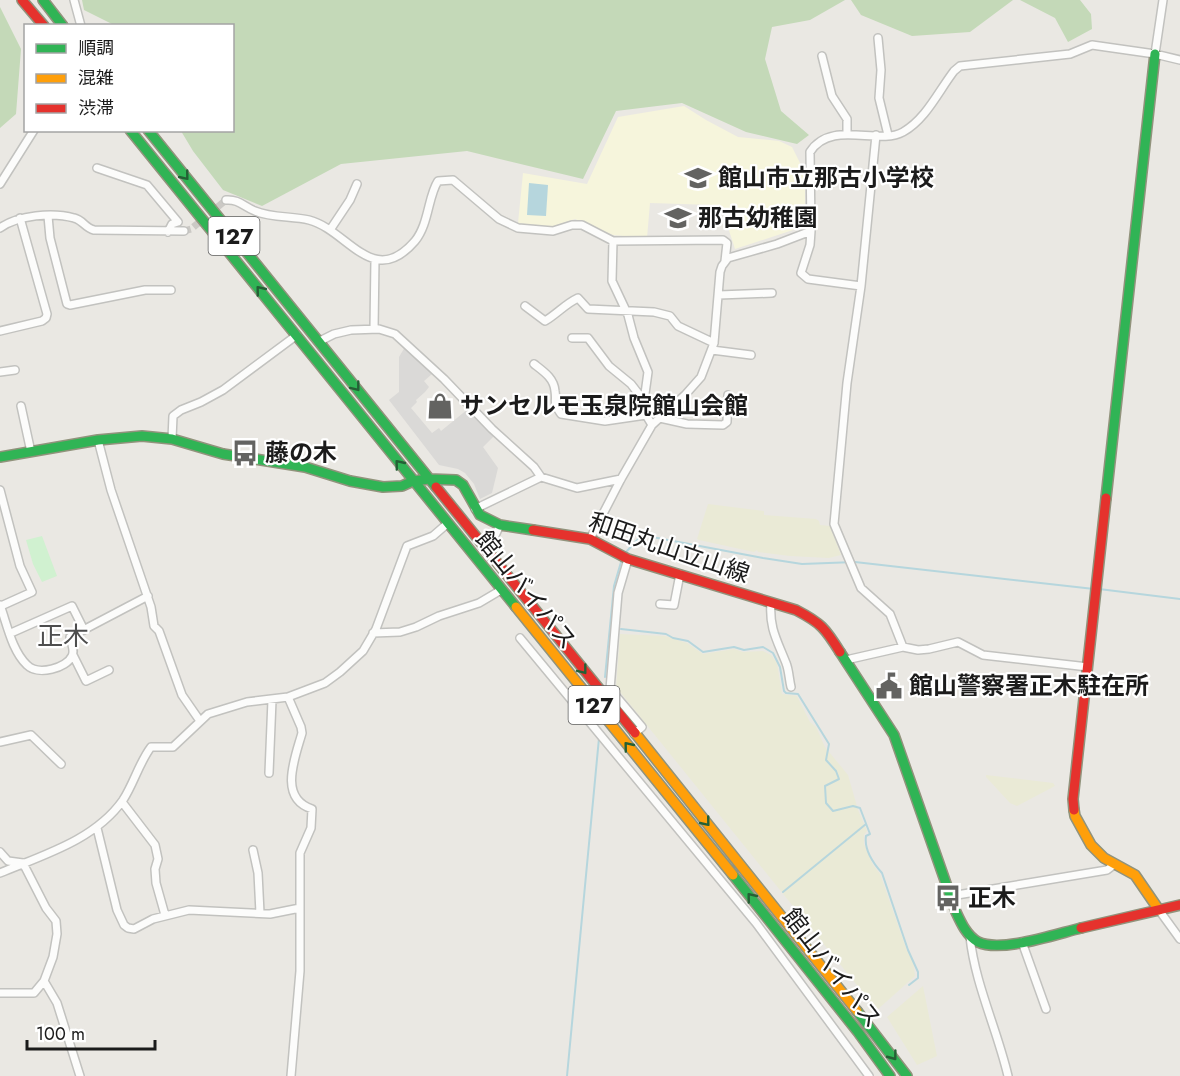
<svg xmlns="http://www.w3.org/2000/svg" width="1180" height="1076" font-family="Jost,'Noto Sans JP',sans-serif">
	<rect width="100%" height="100%" fill="#eae8e3"/>
	<path fill="#f6f5dc" d="M684 106 706 120 738 137 779 141 792 147 805 173V226L735 249 724 215 713 205 650 203 647 238 613 235 575 219 551 227 518 223 523 173 587 184 618 117Z"/>
	<path fill="#eaead6" d="M708 504 764 511V515L816 519 819 521 820 525 830 526 841 555 829 558 790 556 758 552 757 550 754 552 699 540 697 539Z
		M620 634 665 636 687 643 703 654 734 649 743 652 763 651 771 655 777 663 782 694 797 696 810 722 816 727 825 747 848 775 858 810 867 831 864 835V844L873 865 880 874 907 951 913 960 915 976 877 1010 616 687Z
		M986 775 1053 783 1055 786 1017 806 1010 803 986 777Z
		M923 986 937 1056 917 1065 887 1017Z"/>
	<path fill="#c4d9b8" d="M82 0H845L810 20 772 27 765 59 781 111 809 135 797 144 746 132 682 103 616 111 583 179 467 151 341 164 262 206 223 190 193 151 181 131 232 130V26L114 25 84 10Z
		M851 0H1013L970 32 912 36 861 15Z
		M1020 0H1080L1091 14 1092 29 1068 42 1055 18Z
		M0 7 21 49 16 114 0 128Z"/>
	<path fill="#d0f1d0" d="M42 536 57 576 42 582 33 564 26 540Z"/>
	<path fill="#dad9d7" d="M405 347 432 374 424 381 429 387 425 392 416 400 417 402 411 408 432 433 439 428 441 431 468 409 494 436 483 447 498 468 492 493 480 499 474 484 465 473 458 469 439 465 389 400 399 392V357Z"/>
	<path fill="#b6d6dd" d="M529 183 548 185 546 216 527 215Z"/>
	<g fill="none" stroke-linecap="round" stroke-linejoin="round">
		<path stroke="#b6d6dd" stroke-width="2" d="M626 552 641 536H647L763 558 802 564 855 562 1094 589
			M1099 589 1180 599
			M621 629 666 634 673 638 688 641 703 652 734 647 744 650 763 647 773 653 780 667 784 691 786 693 798 694 829 744 826 760 836 771 839 779 825 786 826 803 833 811 853 806 860 808 870 834 866 836C864 849 873 863 882 873L908 950 918 972V978L909 985
			M605 677 614 586 621 562
			M783 892 866 824
			M567 1076 599 738"/>
		<path stroke="#cbc9c5" stroke-width="7" stroke-dasharray="7 3.5" stroke-linecap="butt" d="M184 231 191 229 226 200"/>
		<g stroke="#c2c2bf" stroke-width="10">
			<path id="street" d="M74 0 81 26
				M878 38 881 70 879 98 888 135
				M1155 54 1163 0
				M822 56 832 96 847 119V134
				M876 135 861 286 847 383 834 524 861 588 890 614 903 647
				M97 168 147 185 178 222 172 224 168 232
				M0 184 34 130
				M226 200C239 199 244 207 255 211 271 218 292 216 309 220 348 230 373 290 415 241 429 224 428 196 438 181L453 180 499 219 518 228 553 231 572 225H582L613 241 723 240 727 243 725 261
				M48 216 50 238 67 304 70 305 145 290H171
				M0 228C18 215 53 212 74 218 83 220 85 228 94 230L184 231
				M330 230 350 200 357 184
				M811 231 810 245 801 273 808 279 861 286
				M613 241 612 281 628 315 634 338 648 372 644 401 646 415 652 425
				M719 295 772 293
				M525 306 545 321C557 314 565 304 578 298L588 309 654 312 670 316 678 326 714 343
				M374 329 375 259
				M0 331 42 321 46 318 47 314 20 218
				M572 338H588L609 366 631 384 644 401
				M320 341 334 334 351 330 379 329 395 334 444 379 492 429 534 467 541 477 577 488 621 479
				M712 350 751 355
				M534 364C543 371 554 378 555 391 557 403 552 401 561 414L605 421 646 415
				M0 372 15 370
				M21 406 31 452
				M660 418 687 424 723 425 727 422 728 395
				M172 439 173 416 181 410 201 402 223 390 297 335
				M98 440 111 490 151 607 154 626 159 631 182 695 200 721
				M0 490 20 566 32 592 1 606
				M475 509 541 477
				M590 539 621 479 652 425 685 395 701 377 714 343 720 272 722 266 728 258 777 244 811 231 810 152C831 119 878 146 903 132 926 119 938 92 954 71L960 66 1070 54 1092 45 1155 54 1180 60
				M488 550 500 525
				M628 559 618 593 610 689 642 727 634 734
				M771 603C769 628 777 640 786 663 789 670 789 679 791 687
				M660 604 674 605 680 574
				M0 605C7 624 12 651 27 665 38 676 67 668 72 656 75 651 71 642 70 637L148 596
				M11 633 72 606 84 630
				M373 633 400 632 416 627 439 616 479 603 501 590
				M520 638 756 923 869 1076
				M73 655 86 681 109 670
				M846 660 903 647 918 650 929 649 958 642 983 655 1088 667
				M288 697 301 727 302 733C295 758 278 798 312 809L311 828 300 853V971L291 1076
				M0 742 31 735 61 764
				M269 773 272 700
				M122 802 155 845 158 859 155 869 156 883 165 915
				M97 828 117 910 124 925 128 928 134 929 153 919 189 910 270 914 300 908
				M253 850 258 873 260 913
				M0 852 8 861 23 863
				M0 873C43 855 95 840 123 800 134 783 139 763 151 747H173L208 714 247 702 288 697 325 683 340 672 363 651 376 629 407 546 433 536 448 523
				M951 896 1107 870 1115 864
				M1159 910 1180 939
				M970 937C975 984 997 1029 1008 1076
				M1022 942 1046 1009
				M44 981 57 1003 80 1076
				M0 993H34L44 981 53 957 57 934 56 921 46 908 23 863"/>
		</g>
		<g stroke="#91937c" stroke-width="12">
			<path id="fast" d="M43 0 63 26
				M130 130 516 607
				M148 130 436 487
				M0 457 98 440 142 436 172 439 223 454 305 467 350 481 383 487 402 486 413 481 429 479 456 480 463 485 480 515 500 525 533 530
				M1106 498 1155 54
				M840 652 894 735 956 912C961 923 967 936 978 942 1001 953 1056 934 1081 928
				M733 875 858 1032 890 1076
				M857 1011 907 1076"/>
		</g>
		<g stroke="#91937c" stroke-width="12">
			<path id="slow" d="M516 607 733 875
				M635 733 857 1011
				M1074 810 1075 816 1091 845 1104 858 1135 875 1159 910"/>
		</g>
		<g stroke="#91937c" stroke-width="12">
			<path id="jam" d="M22 0 44 26
				M436 487 635 733
				M533 530 590 539 628 559 796 610C821 623 825 628 840 652
				M1074 810 1073 799 1106 498
				M1081 928 1180 905"/>
		</g>
		<use href="#street" stroke="#fcfcfb" stroke-width="7"/>
		<use href="#fast" stroke="#30b455" stroke-width="9"/>
		<use href="#slow" stroke="#ff9f0a" stroke-width="9"/>
		<use href="#jam" stroke="#e5322d" stroke-width="9"/>
	</g>
	<defs><path id="oneway-chevron" d="M-2-3.5L2.5 0L-2 3.5" fill="none" stroke-width="1.6" stroke-linecap="round" stroke-linejoin="round" transform="scale(1.5)"/></defs>
	<g stroke="#246035">
		<use href="#oneway-chevron" transform="translate(185 176) rotate(51)"/>
		<use href="#oneway-chevron" transform="translate(260 290) rotate(-129)"/>
		<use href="#oneway-chevron" transform="translate(356 387) rotate(52)"/>
		<use href="#oneway-chevron" transform="translate(399 464) rotate(-129)"/>
		<use href="#oneway-chevron" transform="translate(583 670) rotate(52)"/>
		<use href="#oneway-chevron" transform="translate(628 746) rotate(-129)"/>
		<use href="#oneway-chevron" transform="translate(706 822) rotate(51)"/>
		<use href="#oneway-chevron" transform="translate(751 897) rotate(-129)"/>
		<use href="#oneway-chevron" transform="translate(893 1056) rotate(53)"/>
	</g>
	<defs>
		<g id="school-bare" transform="scale(2.07)"><path d="M0-5L7-2L0 1L-7-2ZM-4 1L0 2.5L4 1V4Q0 6-4 4Z" fill="#636361" stroke="#fff" stroke-width="2.5" paint-order="stroke"/></g>
		<g id="shop-bare" transform="scale(2.07)"><path d="M-5-2.5h2.3a2.7 3.5 0 0 1 5.4 0H5L5.5 6h-11ZM-1.5-2.5h3a1.5 2.3 0 0 0-3 0Z" fill="#636361" stroke="#fff" stroke-width="2.5" paint-order="stroke"/></g>
		<g id="bus-bare" transform="scale(2.07)"><path d="M-5-6H5V4H4V6H2V4H-2V6H-4V4H-5ZM-3.5-4V0h7V-4ZM-3.5 1.2v1.5H-2V1.2ZM2 1.2v1.5H3.5V1.2Z" fill="#636361" stroke="#fff" stroke-width="2.5" paint-order="stroke"/></g>
		<g id="civic-bare" transform="scale(2.07)"><path d="M-.6-6.5H3V-4.5H.6V-3L4-1V1h2V6H-6V1h2V-1L-.6-3ZM-1.2 2.5V6h2.4V2.5Z" fill="#636361" stroke="#fff" stroke-width="2.5" paint-order="stroke"/></g>
	</defs>
	<g fill-rule="evenodd">
		<use href="#school-bare" x="698" y="178"/>
		<use href="#school-bare" x="678" y="218"/>
		<use href="#shop-bare" x="440" y="406"/>
		<use href="#bus-bare" x="245" y="453"/>
		<use href="#civic-bare" x="889" y="686"/>
		<use href="#bus-bare" x="948" y="898"/>
	</g>
	<g text-anchor="middle" stroke-width="4.5" stroke-linejoin="round" paint-order="stroke">
		<g fill="#fff" stroke="#5f5f5f" stroke-width="1.5">
			<rect x="208.5" y="217" width="51" height="38" rx="4.5"/>
			<rect x="568.5" y="686" width="51" height="38" rx="4.5"/>
		</g>
		<g font-size="22" font-weight="bold" fill="#1b1b1b">
			<text x="234" y="244">127</text>
			<text x="594" y="713">127</text>
		</g>
		<g font-size="24" font-weight="bold" fill="#1b1b1b" stroke="#fff" text-anchor="start">
			<text x="718" y="186">館山市立那古小学校</text>
			<text x="698" y="226">那古幼稚園</text>
			<text x="460" y="414">サンセルモ玉泉院館山会館</text>
			<text x="265" y="461">藤の木</text>
			<text x="909" y="694">館山警察署正木駐在所</text>
			<text x="968" y="906">正木</text>
		</g>
		<g font-size="24" fill="#1b1b1b" stroke="#fff">
			<text transform="translate(669 548) rotate(19)" y="8">和田丸山立山線</text>
			<text transform="translate(526 590) rotate(51)" y="8">館山バイパス</text>
			<text transform="translate(832 968) rotate(52)" y="8">館山バイパス</text>
		</g>
		<g font-size="26" fill="#4e4e4e" stroke="#fff">
			<text x="63" y="645">正木</text>
		</g>
	</g>
	<rect x="24" y="24" width="210" height="108" fill="#ffffff" stroke="#a4a4a4" stroke-width="1.5"/>
	<rect x="36" y="44" width="30" height="9" fill="#30b455" stroke="#a4a4a4" stroke-width="1.5"/>
	<text x="78" y="54" font-size="18" fill="#1b1b1b">順調</text>
	<rect x="36" y="74" width="30" height="9" fill="#ff9f0a" stroke="#a4a4a4" stroke-width="1.5"/>
	<text x="78" y="84" font-size="18" fill="#1b1b1b">混雑</text>
	<rect x="36" y="104" width="30" height="9" fill="#e5322d" stroke="#a4a4a4" stroke-width="1.5"/>
	<text x="78" y="114" font-size="18" fill="#1b1b1b">渋滞</text>
	<path d="M27 1040v9h128v-9" fill="none" stroke="#1b1b1b" stroke-width="3"/>
	<text x="36" y="1040" font-size="18" fill="#1b1b1b" stroke="#ffffff" stroke-width="4.5" paint-order="stroke">100 m</text>
</svg>
